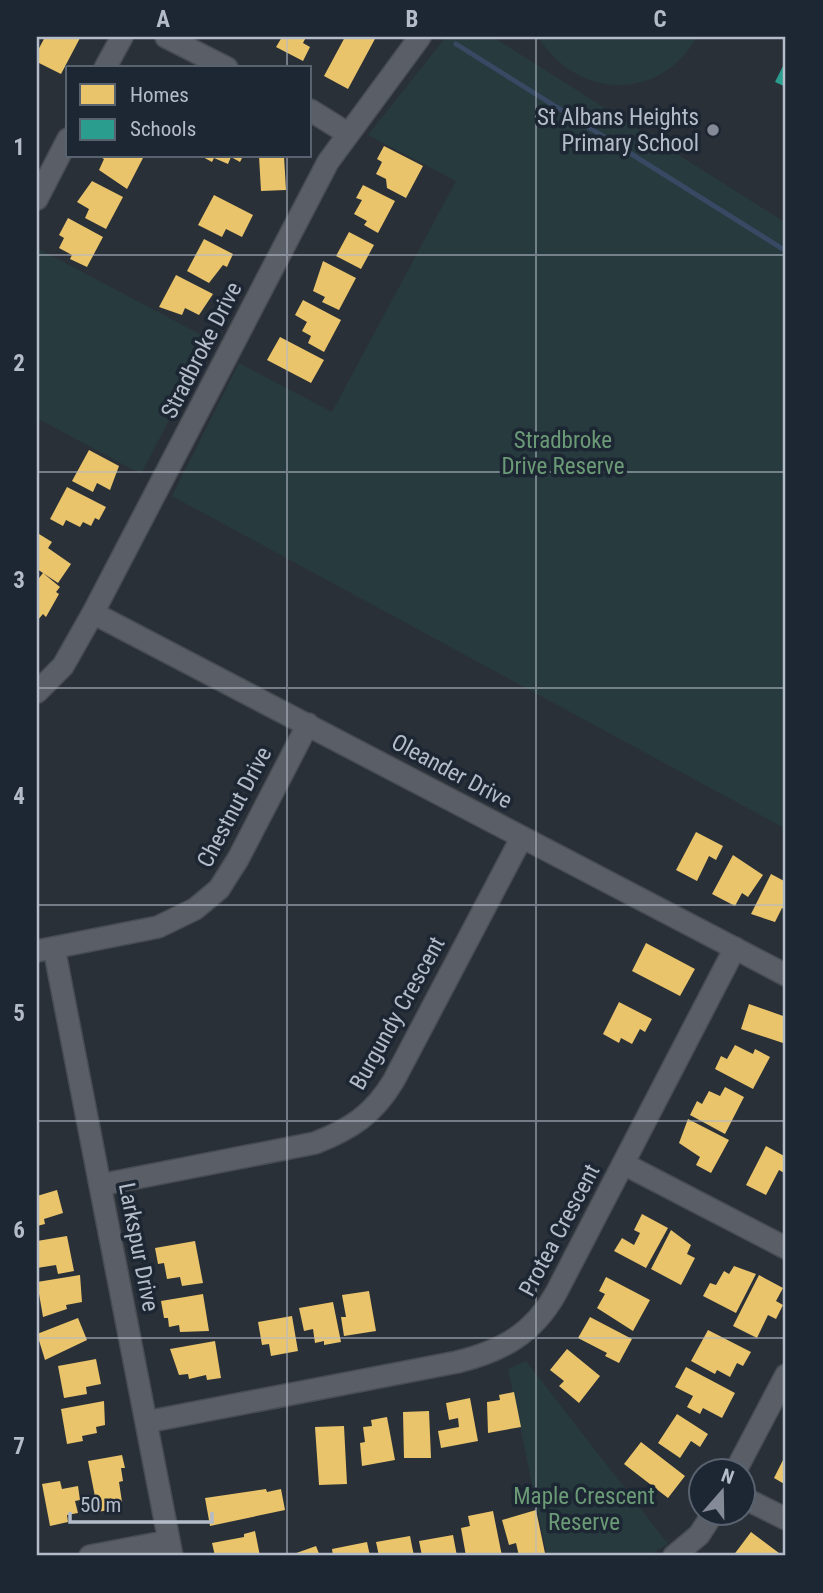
<svg xmlns="http://www.w3.org/2000/svg" width="823" height="1593" font-family="'Roboto Condensed',sans-serif">
	<rect width="100%" height="100%" fill="#2a3038"/>
	<path fill="#273a3e" d="M446 37H493L786 223V829L172 496 239 363 332 412 456 181 368 135Z
		M538 37H697C659 103 577 99 538 37Z
		M37 248 211 340 141 474 37 418Z
		M526 1361 668 1544 651 1554 639 1556H547L508 1369Z"/>
	<path fill="#e9c46a" d="M45 37 80 38 61 74 37 62V52Z
		M282 37H306L303 43 310 47 303 61 276 47Z
		M345 37H376L348 89 324 76Z
		M384 146 423 166 406 198 387 188 386 179 376 174 382 162 377 159Z
		M98 156H138L143 158 127 189 99 170 104 159Z
		M201 156H243L240 162 231 157 228 164 214 158 212 162Z
		M259 156H284L286 190 261 191Z
		M92 181 123 197 106 229 85 218 89 209 77 202Z
		M363 185 395 201 378 233 364 225 367 221 354 214 362 200 356 198Z
		M214 195 253 215 242 237 226 229 222 237 198 225Z
		M68 218 103 237 87 267 70 259 72 255 59 248 64 238 59 235Z
		M349 232 374 245 361 269 336 256Z
		M204 239 233 254 227 267 223 265 209 283 187 271Z
		M323 261 356 278 339 310 322 302 325 297 313 291Z
		M176 275 213 294 199 315 185 308 182 315 159 307Z
		M303 300 341 320 324 352 308 343 311 336 302 331 307 322 295 315Z
		M280 337 324 360 311 383 267 360Z
		M89 450 119 466 110 490 97 483 93 492 72 481Z
		M67 487 106 507 99 520 95 518 91 526 83 522 80 527 66 520 63 526 50 519Z
		M39 534 52 542 48 548 71 564 58 583 37 569Z
		M43 573 60 587 56 592 59 594 46 617 43 614 37 621V576L39 578Z
		M696 832 723 846 716 860 709 856 697 881 676 870Z
		M733 855 763 875 748 897 742 893 735 906 712 894Z
		M771 874 786 882V910L782 908 775 922 751 914Z
		M646 943 695 969 680 996 632 971Z
		M619 1002 652 1019 645 1032 640 1029 632 1044 621 1038 619 1043 603 1034Z
		M749 1004 786 1017V1044L741 1029Z
		M735 1045 753 1054 755 1049 770 1057 753 1089 715 1069 721 1056 727 1059Z
		M725 1087 744 1097 725 1134 690 1115 697 1101 702 1104 709 1091 720 1096Z
		M688 1119 729 1140 711 1173 696 1165 700 1157 679 1143Z
		M766 1146 786 1157V1174L779 1170 766 1195 746 1185Z
		M57 1190 63 1213 44 1219 45 1224 37 1226V1196Z
		M642 1214 668 1228 646 1268 614 1251 622 1238 634 1245 640 1233 634 1230Z
		M671 1230 691 1245 687 1254 695 1258 681 1285 651 1269Z
		M67 1236 74 1271 58 1274 56 1265 37 1268V1241Z
		M195 1241 203 1283 182 1286 180 1277 167 1279 164 1263 158 1264 155 1248Z
		M734 1266 756 1274 736 1313 703 1296 710 1283 716 1285 724 1271 729 1274Z
		M80 1275 82 1302 66 1305 67 1309 43 1317 37 1282Z
		M759 1275 783 1288 776 1301 783 1305 776 1319 768 1315 757 1338 733 1326Z
		M606 1277 650 1300 633 1331 597 1308 605 1294 599 1291Z
		M369 1291 376 1331 344 1336 341 1317H346L342 1295Z
		M203 1294 209 1331 180 1332 179 1325 169 1327 168 1318H164L161 1301Z
		M333 1302 341 1342 324 1345V1341L315 1343 313 1329 304 1331 299 1308Z
		M292 1316 298 1351 271 1356 269 1344 262 1345 258 1322Z
		M590 1317 632 1339 619 1363 605 1356 607 1353 578 1338Z
		M78 1318 87 1340 45 1360 37 1334Z
		M708 1330 751 1352 743 1366 737 1363 730 1377 717 1370 715 1374 691 1361Z
		M215 1341 221 1378 207 1380 206 1375 189 1379 188 1374 179 1375 170 1349Z
		M567 1349 600 1376 579 1403 559 1386 564 1381 550 1370Z
		M96 1359 101 1384 86 1387 87 1394 64 1398 58 1366Z
		M686 1367 735 1393 722 1418 703 1408 700 1414 687 1407 693 1396 675 1387Z
		M514 1392 521 1427 488 1433 487 1402 500 1400 499 1395Z
		M470 1398 478 1441 441 1448 438 1431 459 1427 458 1418 449 1420 446 1403Z
		M104 1401 105 1425 96 1427 97 1433 82 1436 83 1441 67 1444 61 1409Z
		M429 1411 431 1458H404L403 1412Z
		M677 1414 708 1434 700 1447 691 1441 680 1458 658 1443Z
		M387 1417 395 1460 362 1466 360 1443 365 1442 363 1427 372 1426 371 1420Z
		M344 1426 347 1484 319 1485 315 1427Z
		M641 1442 685 1476 668 1498 624 1464Z
		M786 1454V1485L774 1478Z
		M122 1455 125 1468H121L123 1481 119 1482 122 1502 112 1504 113 1509 98 1512 88 1461Z
		M60 1481 62 1489 78 1486 80 1500 75 1501 78 1513 67 1515 68 1522 50 1526 42 1484Z
		M266 1489 267 1492 281 1489 285 1510 210 1526 205 1498Z
		M536 1510 545 1553 519 1556 516 1543 509 1545 502 1520Z
		M493 1511 502 1556H466L461 1528 470 1526 468 1516Z
		M255 1531 260 1556H215L212 1543 244 1537V1534Z
		M751 1532 783 1556H733Z
		M453 1535 457 1556H422L419 1541Z
		M410 1536 414 1556H379L376 1542Z
		M367 1542 370 1556H333L332 1549Z
		M316 1546 320 1556H288Z"/>
	<path fill="#2a9d8f" d="M786 60V87L775 82Z"/>
	<g fill="none" stroke-linecap="round" stroke-linejoin="round">
		<path stroke="#384963" stroke-width="5" d="M456 44 786 251"/>
		<g stroke="#484c53" stroke-width="24">
			<path id="minor" d="M166 37 227 68
				M105 68 122 37
				M310 110 347 133
				M37 199 68 139
				M93 613 786 975
				M37 692 63 666 93 613 328 162 420 37
				M54 948 172 1556
				M37 951 158 927 195 909 219 889 238 859 308 724
				M624 1164 786 1248
				M100 1185 315 1143C351 1129 374 1114 394 1080L522 837
				M146 1422 457 1362C502 1351 533 1334 556 1293L735 948
				M736 1470 786 1375
				M742 1497 786 1519
				M90 1556 169 1541
				M674 1556 699 1535 714 1512"/>
		</g>
		<use href="#minor" stroke="#5a5e66" stroke-width="21"/>
	</g>
	<path fill="none" stroke="#b4bcc9" stroke-width="2" stroke-opacity="0.55" d="M287 37V68M536 37V1556M287 156V1556M37 255H786M37 472H786M37 688H786M37 905H786M37 1121H786M37 1338H786"/>
	<circle fill="#848b96" stroke="#1d2633" stroke-width="2.5" cx="713" cy="130" r="7"/>
	<g text-anchor="middle" stroke-width="7" stroke-linejoin="round" paint-order="stroke">
		<g font-size="23" fill="#b4bcc9" stroke="#1d2633" text-anchor="end">
			<text x="699" y="125">St Albans Heights<tspan x="699" dy="26">Primary School</tspan></text>
		</g>
		<g font-size="23" fill="#b4bcc9" stroke="#1d2633">
			<text transform="translate(201 350) rotate(-63)" y="8">Stradbroke Drive</text>
			<text transform="translate(452 771) rotate(28)" y="8">Oleander Drive</text>
			<text transform="translate(234 807) rotate(-62)" y="8">Chestnut Drive</text>
			<text transform="translate(397 1013) rotate(-61)" y="8">Burgundy Crescent</text>
			<text transform="translate(559 1230) rotate(-62)" y="8">Protea Crescent</text>
			<text transform="translate(139 1247) rotate(79)" y="8">Larkspur Drive</text>
		</g>
		<g font-size="23" fill="#6b9a76" stroke="#1d2633">
			<text x="563" y="448">Stradbroke<tspan x="563" dy="26">Drive Reserve</tspan></text>
			<text x="584" y="1504">Maple Crescent<tspan x="584" dy="26">Reserve</tspan></text>
		</g>
	</g>
	<rect width="823" height="1593" fill="none" stroke="#1d2633" stroke-width="77"/>
	<rect x="66" y="66" width="245" height="91" fill="#1d2633" stroke="#59626f" stroke-width="2"/>
	<rect x="80" y="84" width="35" height="21" fill="#e9c46a" stroke="#59626f" stroke-width="2"/>
	<text x="130" y="102" font-size="21" fill="#b4bcc9">Homes</text>
	<rect x="80" y="119" width="35" height="21" fill="#2a9d8f" stroke="#59626f" stroke-width="2"/>
	<text x="130" y="136" font-size="21" fill="#b4bcc9">Schools</text>
	<g transform="translate(722 1492) rotate(20)"><circle r="33" fill="#1d2633" stroke="#59626f" stroke-width="2"/>
	<path d="M0-5L12 26L0 18L-12 26Z" fill="#848b96"/>
	<text y="-10" font-size="19" font-weight="bold" text-anchor="middle" fill="#b4bcc9">N</text>
	</g>
	<path d="M70 1512v10h142v-10" fill="none" stroke="#b4bcc9" stroke-width="3.5"/>
	<text x="80" y="1512" font-size="21" fill="#b4bcc9" stroke="#1d2633" stroke-width="5" paint-order="stroke">50 m</text>
	<rect x="38" y="38" width="746" height="1516" fill="none" stroke="#b4bcc9" stroke-width="2.5"/>
	<g font-size="23" text-anchor="middle" font-weight="bold" fill="#b4bcc9">
		<text x="163" y="27">A</text>
		<text x="412" y="27">B</text>
		<text x="660" y="27">C</text>
		<text x="19" y="155">1</text>
		<text x="19" y="371">2</text>
		<text x="19" y="588">3</text>
		<text x="19" y="804">4</text>
		<text x="19" y="1021">5</text>
		<text x="19" y="1238">6</text>
		<text x="19" y="1454">7</text>
	</g>
</svg>
